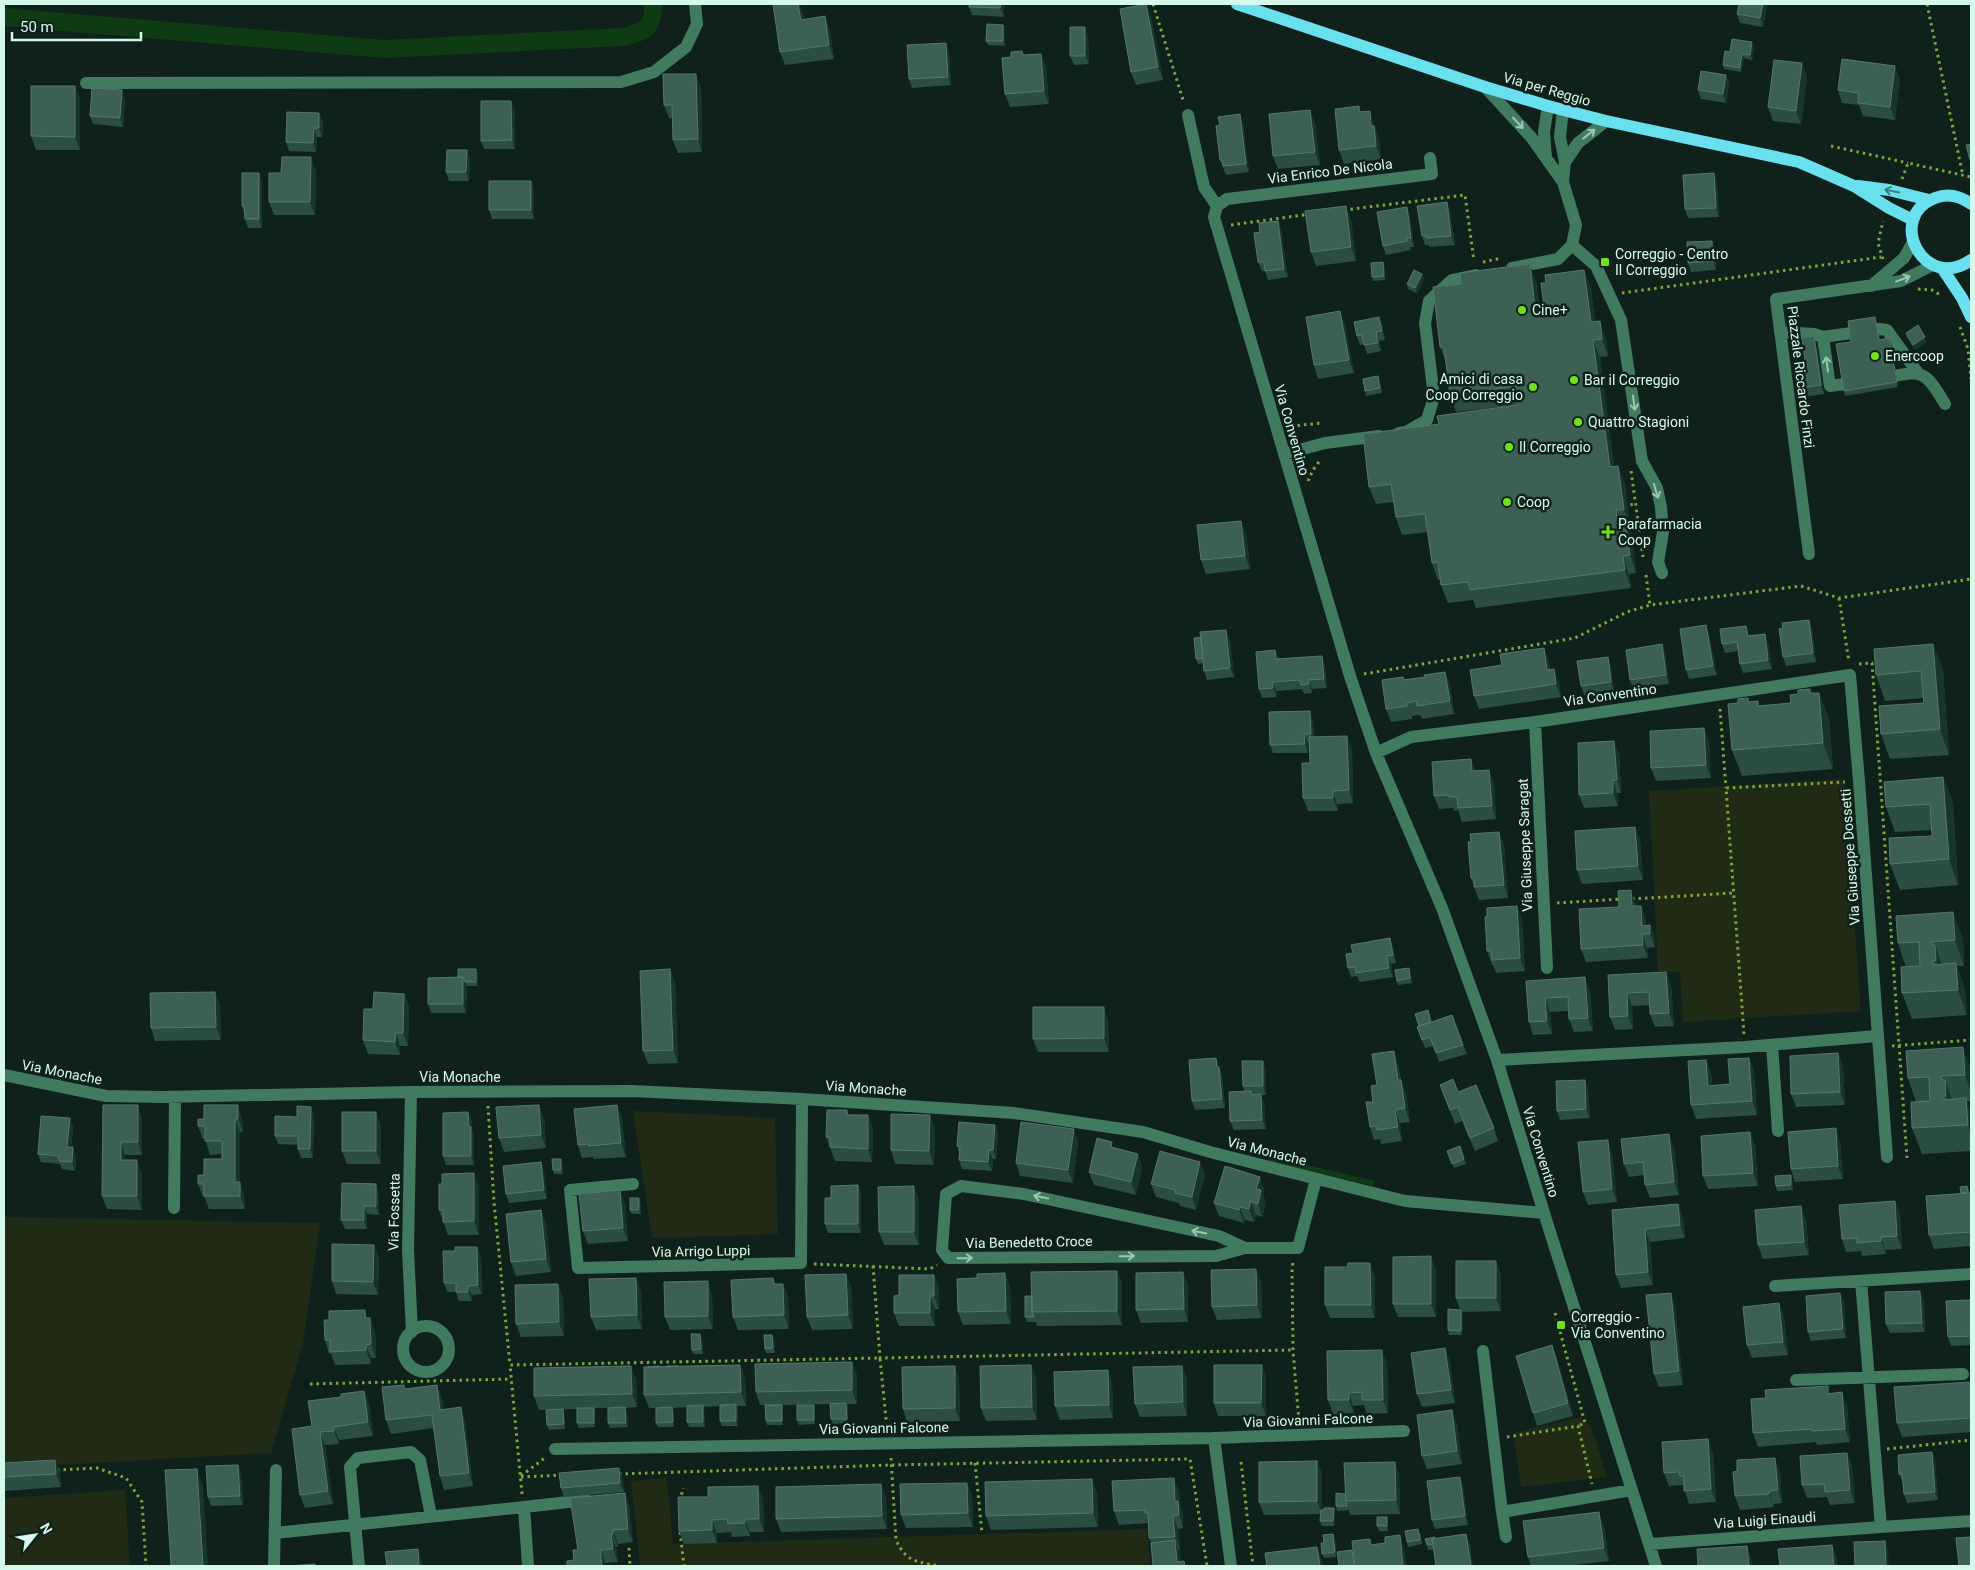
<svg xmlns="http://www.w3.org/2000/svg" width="1975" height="1570" font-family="Roboto,sans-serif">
	<rect width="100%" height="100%" fill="#10211b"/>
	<path fill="#212a14" d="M1844 779 1861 1011 1683 1022 1680 972H1658L1649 791Z
		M633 1111 775 1118 778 1234 652 1238Z
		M4 1217 320 1223 303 1344 271 1453 4 1468Z
		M1581 1417 1591 1426 1607 1477 1521 1487 1513 1433Z
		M667 1478 673 1544 1147 1529 1150 1566H640L631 1481Z
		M125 1490 130 1566H4V1498Z"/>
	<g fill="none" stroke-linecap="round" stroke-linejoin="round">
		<path stroke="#0f3b14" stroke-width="5" d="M1271 1159 1372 1183"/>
		<path stroke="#0f3b14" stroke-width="18" d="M4 17 384 49 622 37C644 32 654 29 653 4"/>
		<path stroke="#7ba73c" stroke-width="3" stroke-dasharray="2.5 4" stroke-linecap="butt" d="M1153 4 1184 103
			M1927 4 1963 176
			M1831 146 1908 163
			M1902 179 1908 163 1971 177
			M1344 210 1465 195 1474 261
			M1231 225 1310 214
			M1883 259 1878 243 1883 221
			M1483 262 1502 258
			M1918 289 1932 290 1942 296
			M1622 293 1881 257
			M1960 327 1968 349 1971 379
			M1291 426 1323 423
			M1631 471 1643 557
			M1308 481 1313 470 1321 459
			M1624 506 1635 504
			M1646 575 1650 605
			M1839 598 1849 662
			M1859 664 1872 663 1907 1158
			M1364 674 1575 638 1627 612 1650 605 1801 586 1839 598 1971 579
			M1720 709 1726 788
			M1632 899 1733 893
			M1557 903 1621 899
			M1744 1034 1726 788 1845 782
			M1892 1046 1971 1040
			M488 1106 494 1202 510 1365
			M1293 1263 1292 1268 1293 1350 1299 1421
			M814 1264 930 1269 937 1265
			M873 1266 880 1358 1293 1350
			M1555 1313 1585 1423 1578 1426
			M310 1384 511 1379
			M1507 1437 1578 1426 1592 1484
			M1887 1449 1971 1440
			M891 1458 896 1540C907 1563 916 1561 939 1566
			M1241 1462 1253 1566
			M975 1463 982 1533
			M57 1470 97 1468 126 1478 142 1502 146 1566
			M619 1474 891 1465 1190 1459 1207 1566
			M521 1476 546 1457
			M521 1477 563 1475
			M522 1494 510 1365 880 1358 887 1429
			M680 1501 683 1488
			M680 1532 684 1566
			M629 1548 630 1566"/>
		<path stroke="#407b5f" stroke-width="12" d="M86 83 621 82 654 72 686 47 697 24 695 4
			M1485 87 1531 137 1563 182 1576 225 1572 245 1558 259 1512 268
			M1563 110 1560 137 1565 162
			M1188 115 1204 187 1217 206 1214 217 1350 676 1376 753 1442 908 1497 1060 1544 1213 1656 1566
			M1546 158 1544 132 1548 106
			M1563 182 1565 162 1578 143 1606 121
			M1217 206 1227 199 1432 174 1430 158
			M1572 245 1596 266 1621 320 1642 461 1657 488 1661 507 1663 532 1658 562 1662 573
			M1871 286 1904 258 1913 242
			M1780 332 1814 334 1823 337 1830 386 1859 382
			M1823 337 1879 329 1887 330 1918 373
			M1881 378C1921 372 1923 366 1945 404
			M1399 433 1406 432 1427 420 1434 397 1425 323 1429 301 1452 280 1476 275
			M1284 454 1325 443 1379 436
			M1809 554 1776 299 1901 281 1933 265
			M1535 722 1547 968
			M1376 753 1411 737 1535 722 1850 675 1859 781 1887 1157
			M1772 1045 1778 1131
			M1497 1060 1745 1047 1877 1036
			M4 1075 106 1096 162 1097 411 1092 632 1091 802 1099 1014 1113 1143 1132 1210 1152 1405 1201 1544 1213
			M411 1092 408 1250 412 1332
			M633 1184 570 1190 578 1268 801 1263 802 1099
			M174 1208 175 1097
			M1245 1248 1219 1236 1024 1194 961 1186 946 1194 942 1250 948 1258 1216 1256 1245 1248H1298L1316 1179
			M1775 1286 1971 1274
			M403 1349a23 23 0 1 1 46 0a23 23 0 1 1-46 0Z
			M1483 1351 1502 1512 1632 1490
			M1796 1380 1963 1374
			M1214 1438 1231 1566
			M555 1449 1214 1438 1404 1431
			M524 1507 586 1500
			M1502 1512 1506 1537
			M1881 1527 1971 1521
			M275 1533 524 1507 528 1566
			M1650 1544 1881 1527 1861 1281
			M274 1566 276 1470
			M359 1566 350 1467 358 1458 411 1452 420 1460 431 1516"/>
		<path stroke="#69e0ee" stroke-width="12" d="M1237 4 1485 87 1548 106 1606 121 1799 162 1854 186 1889 208 1913 220
			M1858 186 1889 190 1929 200
			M1971 204C1960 196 1948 193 1935 198 1885 217 1924 293 1971 260
			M1942 268 1962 298 1971 317"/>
	</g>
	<path fill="#2b4d42" d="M969 4H1004V17L972 15 969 7Z
		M1146 4 1151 17 1163 80 1136 85 1131 72Z
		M1767 4 1763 27 1740 23 1737 14Z
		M803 14 804 19 830 30 834 59 785 65 780 52Z
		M1003 25 1005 29V46L988 45 986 41Z
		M1088 36 1089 64 1074 65 1070 56Z
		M1754 47 1752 60 1744 58 1741 72 1724 69 1723 65 1730 52Z
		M1022 51 1024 55 1041 54 1046 67 1049 104 1010 107 1005 94 1011 57Z
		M949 52 951 85 912 88 909 79Z
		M1726 75 1729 84 1726 103 1701 99 1698 90Z
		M1807 76 1801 124 1773 121 1768 107Z
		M1900 79 1895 120 1863 116 1859 105 1842 103 1838 90Z
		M75 86 80 99V150H36L31 136Z
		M701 87 702 152 678 153 673 140 672 118H669L664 105Z
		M125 99 123 127 93 124 90 116Z
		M1359 106 1361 112 1374 124 1375 128 1379 139 1381 159 1344 164 1339 150Z
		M515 109V149H484L481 141Z
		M319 113 323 122 322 137H317L316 152 289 151 286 142Z
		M1243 123 1249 172 1226 175 1220 160Z
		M1315 123 1320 165 1278 169 1273 156Z
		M467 150 470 159 469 181H449L446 172Z
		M316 171 315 215H274L269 202 281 173Z
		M1714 173 1717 182 1719 217 1688 218 1685 209Z
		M262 181V228H248L245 219 244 212 242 206Z
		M531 181 534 189V219H492L489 210Z
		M1447 202 1450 211 1455 245 1429 247V245H1425L1422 236Z
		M1407 207 1410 216 1414 247H1410L1411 250 1386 255 1383 246Z
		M1351 219 1356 261 1316 266 1311 252Z
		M1278 221 1281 230 1288 277 1268 280 1265 271H1262L1258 262Z
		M1715 250 1716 270 1691 272 1688 263Z
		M1385 267V280L1373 281 1372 277Z
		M1422 274 1424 279 1417 293 1408 289 1407 284Z
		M1536 282 1541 316 1545 315 1591 288 1595 322 1606 339 1608 356 1600 357 1614 467 1618 466 1625 484 1630 527H1628L1632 537 1636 573 1629 574 1631 588 1476 608 1473 600 1448 603 1441 585 1440 580H1438L1432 563 1428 532 1402 535 1396 517 1394 502 1376 504 1369 487 1439 424 1518 405 1456 412 1450 395 1446 362 1440 347Z
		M1875 317 1876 322 1880 340 1889 338 1891 343 1898 387 1845 396 1844 391 1851 342Z
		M1345 324 1354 373 1318 379 1314 365Z
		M1382 326 1385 340 1379 341 1381 351 1367 354 1364 344 1360 345 1357 336Z
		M1906 333 1927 342 1915 350 1907 337Z
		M1817 345 1824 394 1803 397 1800 388 1805 360Z
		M1379 381 1382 393 1366 396 1365 391Z
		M1241 521 1246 534 1250 569 1206 574 1201 560Z
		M1809 620 1812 629 1816 662 1786 666 1783 657V628Z
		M1709 634 1717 675 1689 679 1686 670Z
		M1750 635V636L1768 643 1772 669 1743 673 1740 664 1738 651 1725 653 1722 644Z
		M1230 639 1234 677 1207 680 1204 671 1203 663 1198 664 1196 659Z
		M1662 644 1665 653 1669 684 1633 689 1630 680Z
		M1933 644 1943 670 1949 755 1890 759 1881 734 1924 703 1923 698 1885 701 1876 675Z
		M1544 648 1549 661 1550 669 1559 682 1561 697 1479 709 1474 696 1502 665Z
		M1275 650 1279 659 1325 664 1327 688 1312 689V693L1304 694 1302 689 1276 691 1277 697 1262 698 1259 689Z
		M1608 657 1611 666 1614 691 1584 695 1581 686Z
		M1445 672 1450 685 1454 714 1422 719 1420 715 1412 716V719L1391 722 1386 709 1403 677 1405 680 1425 677Z
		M1811 693H1819L1829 719 1833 769 1742 776 1732 750 1738 703 1748 698 1749 702 1760 706 1791 703Z
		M1313 720 1314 737 1352 749 1353 803 1337 804 1338 811H1308L1303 798 1310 763 1309 743H1308V753H1273L1270 745Z
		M1704 728 1709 742 1711 778 1656 781 1651 768Z
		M1619 754 1621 793H1617L1618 806 1584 808 1579 795Z
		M1475 771 1494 783 1496 819 1462 822 1458 810 1454 811 1453 808 1439 809 1434 796Z
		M1943 777 1953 803 1958 885 1900 890 1890 864 1932 836V830L1895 832 1886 807Z
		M1635 827 1640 840 1643 880 1582 884 1577 870Z
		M1499 832 1504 845 1508 898 1479 900 1471 878V842Z
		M1635 903 1636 906H1641L1646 919V926L1650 925 1655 939V947L1647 948 1648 958 1586 962 1581 949 1619 907Z
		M1517 906 1522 920 1525 971 1496 973 1493 965H1492L1487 951V917Z
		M1963 938 1964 966H1957L1965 989 1967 1015 1912 1019 1902 993 1906 967 1898 943Z
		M1393 947 1396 963 1391 964 1393 977 1360 982 1357 976 1351 977 1348 968Z
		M670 969 675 983 678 1063 648 1064 643 1051Z
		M1410 972 1412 983 1398 985 1397 981Z
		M478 973V986H467L466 1013H431L428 1004 458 977Z
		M1608 975 1671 985 1674 1026 1655 1027 1650 1014V1005L1632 1006 1633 1029 1615 1030 1610 1017Z
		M1526 981 1590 991 1593 1031 1574 1032 1569 1019 1568 1011 1550 1012 1552 1034 1533 1035 1529 1022Z
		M215 992 220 1006 221 1040 155 1041 151 1028Z
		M404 994 409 1007 408 1046H400V1055L368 1054 363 1040 373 1009Z
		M1452 1015 1467 1054 1439 1062 1434 1046 1425 1048 1417 1027Z
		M1108 1020 1109 1052H1038L1033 1039Z
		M1838 1053 1843 1067 1845 1105 1796 1107 1791 1094Z
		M1216 1058 1222 1076 1225 1108 1195 1110 1192 1101Z
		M1749 1058 1754 1071 1757 1115 1696 1119 1691 1105 1706 1060 1711 1073 1712 1085 1730 1084Z
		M1398 1064 1401 1080 1406 1093 1410 1122 1400 1123 1402 1141 1381 1144 1380 1139 1374 1140 1370 1127 1377 1085Z
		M1266 1069V1095H1261L1264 1103 1266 1129 1234 1130 1230 1121 1244 1091 1243 1086Z
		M1971 1070V1101H1967L1971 1113V1151L1922 1154 1912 1128 1916 1102 1908 1078Z
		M1585 1080 1588 1089 1590 1118 1560 1120 1557 1111Z
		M1440 1085 1458 1092 1494 1128 1498 1141 1475 1151 1462 1121 1455 1124Z
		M103 1105 142 1119V1155H125V1160L142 1174V1210L107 1209 102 1196Z
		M617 1105 622 1119 626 1157 593 1159V1157L582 1158 578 1145Z
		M847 1110 849 1115H868L873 1129 872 1162 835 1161 826 1137Z
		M314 1115 313 1158H301L298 1149V1145L278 1144 275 1136 297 1117Z
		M70 1118 73 1127 71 1147 76 1156 75 1171 62 1169 60 1164 41 1162 38 1154Z
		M544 1118 546 1148 504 1152 499 1138Z
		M198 1119H242L243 1132H240V1183L244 1195 245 1209H209L205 1198 203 1197 198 1184 204 1175 222 1159V1154L210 1155 205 1139H203L198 1126Z
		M472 1121V1130L474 1136V1165H446L443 1156Z
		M381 1125V1164H347L342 1151Z
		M935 1129 934 1165 895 1164 891 1150Z
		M1750 1132 1755 1146 1758 1186 1708 1189 1703 1176Z
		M998 1134 996 1159H993L992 1171 962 1169 959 1160V1152L957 1146Z
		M1840 1142 1843 1179 1795 1182 1791 1169Z
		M1078 1143 1073 1183 1020 1176 1016 1163Z
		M1460 1146 1466 1164 1454 1168 1447 1151Z
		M1674 1147 1679 1195 1650 1198 1645 1185 1644 1175 1629 1177 1624 1164Z
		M1114 1148 1142 1167 1136 1195 1094 1185 1089 1172Z
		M1612 1153 1617 1202 1588 1205 1583 1192Z
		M541 1162 544 1171 547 1199 509 1203 506 1194Z
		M1200 1162 1205 1175 1196 1210 1180 1206 1179 1203 1156 1197 1151 1184Z
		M562 1163 563 1174H554L553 1170Z
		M1260 1177 1264 1190 1263 1195 1266 1203 1262 1217 1256 1215 1254 1222 1245 1220 1244 1223 1219 1216 1214 1203Z
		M1792 1179 1793 1190 1777 1191 1776 1186Z
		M858 1185 861 1194V1233H828L825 1224 831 1198Z
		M1967 1186 1971 1196V1246L1934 1249 1929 1235Z
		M479 1187V1235H448L439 1210Z
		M379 1193V1215L367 1214V1229H345L341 1220Z
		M919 1200V1245H884L879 1232Z
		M1895 1201 1900 1214 1902 1249 1885 1250 1886 1254 1862 1256 1861 1251 1846 1252 1842 1239Z
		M641 1202V1214H632L630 1210Z
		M625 1203 628 1241 588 1244 583 1231Z
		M1678 1204 1683 1217 1685 1238 1650 1242 1653 1285 1621 1288 1616 1275 1612 1210Z
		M541 1210 546 1224 551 1272 516 1276 511 1262Z
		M1806 1220 1809 1255 1763 1259 1758 1245Z
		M374 1245 379 1258 378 1295 336 1294 332 1281Z
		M481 1255 482 1294 472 1295V1301H459L456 1292H447L444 1283Z
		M1256 1269 1261 1282 1262 1318 1217 1320 1212 1307Z
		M1436 1270V1317H1398L1393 1304Z
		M1117 1271 1122 1284V1325L1037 1326 1036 1322H1027L1025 1317 1032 1296Z
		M1183 1272 1188 1286V1322L1141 1323 1136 1310Z
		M846 1274 851 1287 853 1329 812 1330 807 1317Z
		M1501 1274V1311L1462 1312 1463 1314 1462 1335H1449L1448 1330 1460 1310 1456 1298Z
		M934 1275 939 1288V1309H935V1326H899L894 1313 899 1295Z
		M1375 1276V1318H1330L1325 1305Z
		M773 1278 775 1284H783L788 1297 789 1329 738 1330 733 1317Z
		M977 1278 1010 1286 1011 1324 963 1325 958 1312Z
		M641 1291 642 1329 596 1330 591 1317Z
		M1840 1293 1844 1302 1846 1338 1811 1341 1808 1332Z
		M712 1295 713 1329 670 1330 665 1317Z
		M563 1297 564 1336 521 1337 516 1324Z
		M1924 1300 1925 1332 1890 1333 1886 1324Z
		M1971 1300V1345L1951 1346 1948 1337Z
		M1675 1306 1683 1385 1659 1387 1654 1374Z
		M365 1310 367 1318 375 1331 376 1358H371V1364L335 1365 331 1353 329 1354 325 1340 329 1320Z
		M1784 1316 1788 1355 1752 1358 1747 1345Z
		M772 1335 774 1339 775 1353H766L765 1349Z
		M702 1338 703 1354H693L692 1350Z
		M1552 1345 1557 1359 1573 1416 1537 1426 1533 1413Z
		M1445 1348 1450 1362 1455 1403 1422 1407 1417 1394Z
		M1387 1363 1388 1413 1367 1414 1364 1405 1353 1406 1354 1413 1333 1414 1328 1400Z
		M740 1365 745 1378 746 1406H737L738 1409V1426H722L720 1421V1406L703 1407 704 1410 705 1427H689L687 1422V1407L672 1408 674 1412V1427H658L656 1423V1408H649L644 1395 659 1367Z
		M1031 1365 1036 1378 1037 1420 986 1421 981 1408Z
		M1262 1365 1266 1378V1416H1218L1214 1403Z
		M955 1366 959 1380 960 1421 907 1422 903 1409Z
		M1182 1366 1187 1379V1416L1140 1417 1135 1404Z
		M857 1375V1404H847L848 1408V1423L833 1424 831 1419 830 1404 782 1405 783 1409V1425H767L766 1421 765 1405H760L756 1392Z
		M636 1379 637 1407 626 1408 627 1412 628 1427 610 1428 608 1423V1408H594L595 1412V1427L579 1428 577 1423V1409L539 1410 534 1396Z
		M1971 1382V1432L1902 1437 1897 1423Z
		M1112 1383 1113 1418 1060 1420 1055 1406Z
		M437 1385 442 1398 443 1410 465 1421 473 1486 444 1490 440 1476 434 1428 391 1434 386 1420 405 1389Z
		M364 1391 369 1404 373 1436 339 1440V1444L325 1445 333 1504 305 1508 300 1495 312 1426 341 1397Z
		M1842 1392 1847 1406 1850 1442 1817 1445 1816 1442 1758 1447 1753 1433 1830 1393Z
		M814 1405 815 1410V1424L799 1425 797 1420Z
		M563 1409 564 1414 565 1429 549 1430 547 1425Z
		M1457 1424 1462 1464 1427 1469 1422 1456Z
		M1713 1452 1716 1502 1689 1504 1683 1485 1669 1486 1664 1473Z
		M1932 1452 1935 1461 1938 1500 1907 1503 1904 1494 1903 1483 1899 1474Z
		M1847 1453 1852 1466 1855 1503 1830 1505 1827 1497 1807 1498 1802 1485Z
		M55 1460 60 1473 61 1487 4 1491V1463Z
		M1317 1461 1322 1474V1510L1334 1508 1335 1512V1526H1322L1320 1521 1321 1514 1264 1515 1259 1502Z
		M1395 1462 1399 1475 1400 1514 1350 1515 1349 1510 1337 1511 1336 1506Z
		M238 1465 241 1474 243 1505 211 1506 208 1497Z
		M1780 1471 1782 1503 1773 1504 1774 1507 1740 1510 1735 1496Z
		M622 1477 624 1492 564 1497 561 1488Z
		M967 1483 972 1496 973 1527 906 1528 901 1515Z
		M881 1484 886 1498 887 1529 781 1532 776 1519Z
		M758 1486 763 1500 764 1532H750V1536L732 1537 731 1532 717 1533V1543L684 1544 679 1531 708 1497Z
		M1463 1486 1468 1525 1435 1529 1432 1520Z
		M1179 1491 1180 1506 1183 1514V1528L1178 1529 1180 1550H1179L1181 1562 1153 1566 1151 1543 1149 1538V1523L1119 1525 1114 1511Z
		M1097 1492 1098 1527 991 1530 986 1516Z
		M625 1493 629 1506 633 1542 618 1544V1547H616L618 1562 605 1563 574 1560 578 1550Z
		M1388 1522V1531H1379L1377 1526Z
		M1604 1525 1609 1561 1567 1566H1531L1528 1557Z
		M1420 1533 1422 1544 1408 1547 1407 1542Z
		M1333 1534 1335 1539 1336 1557 1324 1558 1322 1554 1324 1543Z
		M1466 1534 1471 1547 1428 1550 1427 1545 1435 1538Z"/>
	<path fill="#18342b" d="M798 4H799L803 14 805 33 801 20Z
		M1001 4H1004V17L1000 8Z
		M1146 4 1151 17 1163 80 1158 67Z
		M1763 4H1767L1763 27 1760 18Z
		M825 16 830 30 834 59 829 45Z
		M1003 25 1005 29V46L1003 41Z
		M1085 27 1088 36 1089 64 1085 56Z
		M1752 42 1754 47 1752 60 1750 55Z
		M946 43 949 52 951 85 948 77Z
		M1041 54 1046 67 1049 104 1044 91Z
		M1742 54 1744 58 1741 72 1740 68Z
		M1802 63 1807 76 1801 124 1796 111Z
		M1895 66 1900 79 1895 120 1890 107Z
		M696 74 701 87 702 152 698 139Z
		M1726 75 1729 84 1726 103 1723 94Z
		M75 86 80 99V150L75 137Z
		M122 90 125 99 123 127 120 118Z
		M511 101 515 109V149L512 140Z
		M1310 110 1315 123 1320 165 1315 152Z
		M1370 111 1379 139 1381 159 1376 146 1371 126Z
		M319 113 323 122 322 137 319 128Z
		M1240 114 1243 123 1249 172 1246 164Z
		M314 128 317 137 316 152 313 143Z
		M467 150 470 159 469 181 466 172Z
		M311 157 316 171 315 215 310 202Z
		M259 173 262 181V228L259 219Z
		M1714 173 1717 182 1719 217 1716 208Z
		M531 181 534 189V219L531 210Z
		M1447 202 1450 211 1455 245 1451 236Z
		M1346 206 1351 219 1356 261 1351 247Z
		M1407 207 1410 216 1414 247 1411 238Z
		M1278 221 1281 230 1288 277 1284 269Z
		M1712 241 1715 250 1716 270 1713 261Z
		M1383 262 1385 267V280L1384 276Z
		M1530 264 1536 282 1543 334 1536 316Z
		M1584 270 1591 288 1597 340 1591 322Z
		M1422 274 1424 279 1417 293 1415 288Z
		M1340 311 1345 324 1354 373 1349 360Z
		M1379 317 1382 326 1385 340 1382 331Z
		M1600 321 1606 339 1608 356 1602 339Z
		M1376 332 1379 341 1381 351 1378 343Z
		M1814 336 1817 345 1824 394 1821 385Z
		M1925 337 1927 342 1915 350 1913 345Z
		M1889 338 1891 343 1898 387 1897 382Z
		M1593 340 1600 357 1617 485 1610 467Z
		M1618 466 1625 484 1630 527 1624 509Z
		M1616 510 1623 528 1617 521Z
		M1625 520 1632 537 1636 573 1630 555Z
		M1241 521 1246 534 1250 569 1245 556Z
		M1623 556 1629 574 1631 588 1625 570Z
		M1809 620 1812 629 1816 662 1813 653Z
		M1706 625 1709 634 1717 675 1713 666Z
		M1226 630 1230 639 1234 677 1230 668Z
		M1765 634 1768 643 1772 669 1768 660Z
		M1662 644 1665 653 1669 684 1666 675Z
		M1933 644 1943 670 1949 755 1940 729Z
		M1544 648 1549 661 1552 683 1547 670Z
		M1275 650 1279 659H1276Z
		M1322 656 1325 664 1327 688 1324 679Z
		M1608 657 1611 666 1614 691 1611 682Z
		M1554 669 1559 682 1561 697 1556 684Z
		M1445 672 1450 685 1454 714 1450 701Z
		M1308 680 1312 689V693L1309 684Z
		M1273 682 1276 691 1277 697 1273 688Z
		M1819 693 1829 719 1833 769 1823 743Z
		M1310 711 1313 720 1314 743 1311 734Z
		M1704 728 1709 742 1711 778 1706 765Z
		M1304 734 1308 743V753L1305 744Z
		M1347 736 1352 749 1353 803 1349 790Z
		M1614 741 1619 754 1621 793 1617 780Z
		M1471 759 1476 772 1472 771Z
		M1489 770 1494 783 1496 819 1492 806Z
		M1943 777 1953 803 1958 885 1949 859Z
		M1613 780 1617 793 1618 806 1613 793Z
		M1333 791 1337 804 1338 811 1333 798Z
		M1635 827 1640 840 1643 880 1638 866Z
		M1499 832 1504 845 1508 898 1504 885Z
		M1631 890 1635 903 1637 920 1632 906Z
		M1517 906 1522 920 1525 971 1520 958Z
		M1641 906 1646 919 1647 934 1642 926Z
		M1953 912 1963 938 1964 966 1955 940Z
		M1650 925 1655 939V947L1650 934Z
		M1642 934 1647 948 1648 958 1643 945Z
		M1390 938 1393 947 1396 963 1393 955Z
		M1931 942 1935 952V945L1944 971 1945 986 1936 960Z
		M1387 956 1391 964 1393 977 1389 968Z
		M1956 963 1965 989 1967 1015 1958 990Z
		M476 969 478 973V986L476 982Z
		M670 969 675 983 678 1063 673 1050Z
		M1666 972 1671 985 1674 1026 1669 1013Z
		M463 977 467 986 466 1013 463 1004Z
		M1585 977 1590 991 1593 1031 1588 1018Z
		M215 992 220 1006 221 1040 216 1027Z
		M1627 993 1632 1006 1633 1029 1628 1016Z
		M404 994 409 1007 408 1046 403 1033Z
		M1545 998 1550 1012 1552 1034 1547 1021Z
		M1104 1007 1108 1020 1109 1052 1104 1038Z
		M396 1033 400 1046V1055L395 1042Z
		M1963 1047 1971 1070V1092L1965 1075Z
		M1394 1051 1398 1064 1402 1094 1398 1080Z
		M1838 1053 1843 1067 1845 1105 1840 1092Z
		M1216 1058 1222 1076 1225 1108 1222 1099 1217 1067Z
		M1749 1058 1754 1071 1757 1115 1752 1101Z
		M1706 1060 1711 1073 1713 1099 1708 1086Z
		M1263 1061 1266 1069V1095L1263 1086Z
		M1941 1076 1945 1086V1080L1954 1106 1955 1122 1946 1096Z
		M1401 1080 1406 1093 1410 1122 1405 1108Z
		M1585 1080 1588 1089 1590 1118 1586 1109Z
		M1261 1094 1264 1103 1266 1129 1262 1120Z
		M1966 1098 1971 1113V1135L1968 1125Z
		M138 1105 142 1119V1155L138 1142Z
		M238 1105 242 1119 243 1132 238 1119Z
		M539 1105 544 1118 546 1148 541 1135Z
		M617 1105 622 1119 626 1157 621 1143Z
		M311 1107 314 1115 313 1158 310 1149Z
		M1395 1110 1400 1123 1402 1141 1398 1127Z
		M376 1112 381 1125V1164L376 1151Z
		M468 1112 472 1121V1130L474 1136V1165L471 1156Z
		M868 1115 873 1129 872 1162 868 1149Z
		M930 1115 935 1129 934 1165 929 1151Z
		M70 1118 73 1127 70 1155 67 1147Z
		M235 1119 240 1132V1183L244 1195 245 1209 235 1182Z
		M995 1125 998 1134 996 1159 993 1150Z
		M1836 1128 1840 1142 1843 1179 1838 1166Z
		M1074 1129 1078 1143 1073 1183 1068 1170Z
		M1750 1132 1755 1146 1758 1186 1753 1173Z
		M1669 1134 1674 1147 1679 1195 1674 1182Z
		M1608 1140 1612 1153 1617 1202 1612 1189Z
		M121 1142 125 1155V1173L121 1160Z
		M73 1147 76 1156 75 1171 72 1162Z
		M989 1150 993 1159 992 1171 988 1162Z
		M1138 1154 1142 1167 1136 1195 1131 1182Z
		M561 1159 562 1163 563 1174 561 1170Z
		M137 1160 142 1174V1210L137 1196Z
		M541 1162 544 1171 547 1199 544 1190Z
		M1200 1162 1205 1175 1196 1210 1192 1197Z
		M474 1173 479 1187V1235L474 1221Z
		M1791 1175 1792 1179 1793 1190 1791 1185Z
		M1260 1177 1264 1190 1263 1195 1266 1203 1262 1217 1258 1204 1256 1189Z
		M376 1184 379 1193V1215L376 1206Z
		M858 1185 861 1194V1233L858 1224Z
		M914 1186 919 1200V1245L914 1232Z
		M620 1190 625 1203 628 1241 623 1228Z
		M639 1198 641 1202V1214L639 1210Z
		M1251 1201 1256 1215 1254 1222 1249 1209Z
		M1895 1201 1900 1214 1902 1249 1897 1236Z
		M1678 1204 1683 1217 1685 1238 1680 1225Z
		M364 1206 367 1214V1229L364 1220Z
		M1801 1206 1806 1220 1809 1255 1804 1242Z
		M1240 1207 1245 1220 1244 1223 1239 1210Z
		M541 1210 546 1224 551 1272 546 1259Z
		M1645 1229 1650 1242 1653 1285 1648 1272Z
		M1881 1237 1885 1250 1886 1254 1881 1241Z
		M374 1245 379 1258 378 1295 373 1282Z
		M477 1247 481 1255 482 1294 478 1285Z
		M1431 1256 1436 1270V1317L1431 1304Z
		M1496 1261 1501 1274V1311L1496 1298Z
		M1370 1263 1375 1276V1318L1371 1305Z
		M1256 1269 1261 1282 1262 1318 1257 1305Z
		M1117 1271 1122 1284V1325L1117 1311Z
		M1183 1272 1188 1286V1322L1184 1309Z
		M1005 1273 1010 1286 1011 1324 1006 1311Z
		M846 1274 851 1287 853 1329 848 1315Z
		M934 1275 939 1288V1309L934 1296Z
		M636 1278 641 1291 642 1329 637 1315Z
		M708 1281 712 1295 713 1329 708 1316Z
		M558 1284 563 1297 564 1336 559 1322Z
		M783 1284 788 1297 789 1329 784 1315Z
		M468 1286 472 1295V1301L468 1292Z
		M1920 1291 1924 1300 1925 1332 1922 1323Z
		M1671 1293 1675 1306 1683 1385 1679 1371Z
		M1840 1293 1844 1302 1846 1338 1843 1329Z
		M930 1296 935 1309V1326L930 1313Z
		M1779 1303 1784 1316 1788 1355 1783 1342Z
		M1461 1310 1463 1314 1462 1335 1461 1331Z
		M370 1318 375 1331 376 1358 371 1344Z
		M700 1334 702 1338 703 1354 701 1349Z
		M772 1335 774 1339 775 1353 773 1348Z
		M366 1345 371 1358V1364L366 1350Z
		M1552 1345 1557 1359 1573 1416 1568 1403Z
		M1445 1348 1450 1362 1455 1403 1451 1390Z
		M1382 1350 1387 1363 1388 1413 1383 1400Z
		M852 1362 857 1375V1404L852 1390Z
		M740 1365 745 1378 746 1406 741 1392Z
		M1031 1365 1036 1378 1037 1420 1032 1407Z
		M1262 1365 1266 1378V1416L1261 1403Z
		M631 1366 636 1379 637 1407 632 1394Z
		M955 1366 959 1380 960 1421 955 1408Z
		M1182 1366 1187 1379V1416L1183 1402Z
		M1108 1370 1112 1383 1113 1418 1109 1405Z
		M437 1385 442 1398 445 1423 440 1410Z
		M364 1391 369 1404 373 1436 368 1422Z
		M1842 1392 1847 1406 1850 1442 1845 1429Z
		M1349 1393 1353 1406 1354 1413 1349 1400Z
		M846 1403 848 1408V1423L847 1419Z
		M736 1404 738 1409V1426L736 1421Z
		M703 1405 704 1410 705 1427 703 1422Z
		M782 1405 783 1409V1425L782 1421Z
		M814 1405 815 1410V1424L814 1420Z
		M461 1407 465 1421 473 1486 469 1473Z
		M625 1407 627 1412 628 1427 626 1423Z
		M672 1407 674 1412V1427L673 1422Z
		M594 1408 595 1412V1427L594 1423Z
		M1452 1410 1457 1424 1462 1464 1457 1451Z
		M334 1427 339 1440V1444L334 1431Z
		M320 1432 325 1445 333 1504 328 1491Z
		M1708 1439 1713 1452 1716 1502 1711 1489Z
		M1932 1452 1935 1461 1938 1500 1935 1492Z
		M1847 1453 1852 1466 1855 1503 1850 1490Z
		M1775 1458 1780 1471 1782 1503 1778 1490Z
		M55 1460 60 1473 61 1487 56 1474Z
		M1317 1461 1322 1474V1514L1317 1501Z
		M1395 1462 1399 1475 1400 1514 1396 1500Z
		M238 1465 241 1474 243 1505 240 1496Z
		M619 1468 622 1477 624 1492 620 1483Z
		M197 1469 203 1486 208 1566H203Z
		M1460 1477 1463 1486 1468 1525 1465 1516Z
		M1174 1478 1179 1491 1180 1506 1183 1514V1528L1179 1515 1175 1501Z
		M1092 1479 1097 1492 1098 1527 1093 1513Z
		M967 1483 972 1496 973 1527 968 1513Z
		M881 1484 886 1498 887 1529 882 1516Z
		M758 1486 763 1500 764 1532 759 1519Z
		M1769 1491 1773 1504 1774 1507 1769 1494Z
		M625 1493 629 1506 633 1542 628 1529Z
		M1334 1508 1335 1512V1526L1333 1521Z
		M1599 1512 1604 1525 1609 1561 1604 1548Z
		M1173 1516 1178 1529 1180 1550 1175 1537Z
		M1387 1517 1388 1522V1531L1387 1526Z
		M745 1519 750 1532V1536L745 1523Z
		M712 1520 717 1533V1543L712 1530Z
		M613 1530 618 1544V1547L613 1534Z
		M611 1534 616 1547 618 1562 613 1549Z
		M1333 1534 1335 1539 1336 1557 1335 1552Z
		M1466 1534 1471 1547 1473 1566H1471Z
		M1400 1535 1404 1548 1407 1566H1403Z
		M1175 1540 1180 1553 1181 1566 1177 1562Z
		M1885 1541 1888 1550 1889 1566H1886Z
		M1832 1545 1837 1558 1838 1566H1834Z
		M1747 1546 1752 1560 1753 1566H1749Z
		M1317 1547 1322 1561 1323 1566H1320Z
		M418 1549 422 1562 423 1566H419Z
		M600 1550 605 1563V1566H602Z"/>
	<path fill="#3d6054" stroke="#55786c" d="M773 4H798L801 20 825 16 829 45 780 52Z
		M969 4H1001L1000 8 969 7Z
		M1146 4 1158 67 1131 72 1120 9Z
		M1739 4H1763L1760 18 1737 14Z
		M987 24 1003 25V41H986Z
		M1070 27H1085V56H1070Z
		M1732 39 1752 42 1750 55 1742 54 1740 68 1723 65 1725 51 1730 52Z
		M946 43 948 77 909 79 907 45Z
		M1022 51 1023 55 1041 54 1044 91 1005 94 1002 58 1011 57V52Z
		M1842 59 1895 66 1890 107 1858 103 1859 93 1838 90Z
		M1774 60 1802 63 1796 111 1768 107Z
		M1701 71 1726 75 1723 94 1698 90Z
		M663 74H696L698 139 673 140 672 105H664Z
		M31 86H75V137L31 136Z
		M92 88 122 90 120 118 90 116Z
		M481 101H511L512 140 481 141Z
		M1359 106V112L1370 111 1371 126H1374L1376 146 1339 150 1335 109Z
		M1310 110 1315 152 1273 156 1269 114Z
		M287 112 319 113V128H314L313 143 286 142Z
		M1240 114 1246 164 1223 166 1222 160H1220L1216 126 1220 125 1218 117Z
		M1971 144V159L1970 160 1966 145Z
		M447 150H467L466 172H446Z
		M282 157H311L310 202H269V173H281Z
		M242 173H259V219H245L244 206H242Z
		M1714 173 1716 208 1685 209 1683 175Z
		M489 181H531V210H489Z
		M1447 202 1451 236 1426 238V236H1422L1417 206Z
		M1346 206 1351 247 1311 252 1305 211Z
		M1407 207 1411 238H1407V241L1383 246 1377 212Z
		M1278 221 1284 269 1265 271 1264 262H1258L1254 233 1260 232 1259 223Z
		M1712 241 1713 261 1688 263 1687 242Z
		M1383 262 1384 276 1372 277 1371 263Z
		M1530 264 1536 316 1545 315 1541 283H1546L1545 275 1584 270 1591 322 1600 321 1602 339 1593 340 1610 467 1618 466 1624 509 1616 510 1617 521 1625 520 1630 555 1623 556 1625 570 1470 590 1468 582 1441 585 1438 562 1432 563 1425 514 1396 517 1391 484 1369 487 1363 434 1439 424 1437 416 1518 405 1516 386 1450 395 1444 347H1440L1433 287 1461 284 1460 273Z
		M1414 270 1422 274 1415 288 1407 284Z
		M1340 311 1349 360 1314 365 1306 317Z
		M1379 317 1382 331 1376 332 1378 343 1364 345 1362 335 1357 336 1354 322Z
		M1875 317 1879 340 1889 338 1897 382 1844 391 1836 344 1851 342 1848 321Z
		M1918 325 1925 337 1913 345 1906 333Z
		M1814 336 1821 385 1800 388 1796 362 1805 360 1802 338Z
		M1378 376 1380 388 1365 391 1363 379Z
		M1241 521 1245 556 1201 560 1197 525Z
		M1809 620 1813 653 1783 657 1779 629 1783 628 1782 623Z
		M1706 625 1713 666 1686 670 1680 629Z
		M1746 626 1748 636 1765 634 1768 660 1740 664 1737 642 1722 644 1720 629Z
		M1226 630 1230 668 1204 671 1200 632Z
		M1201 637 1203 659H1196L1194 638Z
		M1662 644 1666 675 1630 680 1626 650Z
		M1933 644 1940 729 1881 734 1879 706 1924 703 1921 671 1876 675 1874 649Z
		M1544 648 1547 670 1554 669 1556 684 1474 696 1470 670 1502 665 1500 654Z
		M1275 650 1276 659 1322 656 1324 679 1308 680 1309 684 1301 685 1300 680 1273 682V688L1259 689 1256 652Z
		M1608 657 1611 682 1581 686 1577 661Z
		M1445 672 1450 701 1417 706 1416 701 1407 703V706L1386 709 1382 680 1403 677 1404 680 1425 677 1424 675Z
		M1810 689V693H1819L1823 743 1732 750 1728 704 1738 703V699L1748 698V702L1758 701V706L1791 703 1790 695 1798 694V690Z
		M1310 711 1311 734H1304L1305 744 1270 745 1269 712Z
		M1704 728 1706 765 1651 768 1650 731Z
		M1347 736 1349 790 1333 791V798H1303L1302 763H1310L1309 737Z
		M1614 741 1617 780H1613V793L1579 795 1578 743Z
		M1471 759 1472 771 1489 770 1492 806 1458 808 1457 797H1449V795L1434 796 1432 762Z
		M1943 777 1949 859 1890 864 1889 838 1932 836 1930 804 1886 807 1884 782Z
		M1635 827 1638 866 1577 870 1575 831Z
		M1499 832 1504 885 1474 887V878H1471L1468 842H1471L1470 834Z
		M1631 890 1632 906H1641L1642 926 1650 925V934H1642L1643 945 1581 949 1579 909 1619 907 1618 891Z
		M1517 906 1520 958 1492 960 1491 951H1487L1485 917H1487V908Z
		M1953 912 1955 940 1931 942 1932 945H1935L1936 960 1932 961 1933 965 1956 963 1958 990 1902 993 1901 967 1920 966 1919 942 1898 943 1896 916Z
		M1390 938 1393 955 1387 956 1389 968 1356 973 1355 967 1348 968 1346 954 1353 953 1351 945Z
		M1409 968 1410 978 1397 981 1395 970Z
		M458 969H476V982H465L463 977H458Z
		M670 969 673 1050 643 1051 640 971Z
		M1666 972 1669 1013 1650 1014 1649 992 1627 993 1628 1016 1610 1017 1608 975Z
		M463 977V1004H428V978Z
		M1585 977 1588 1018 1569 1019 1568 997 1545 998 1547 1021 1529 1022 1526 981Z
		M215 992 216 1027 151 1028 150 993Z
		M374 992 404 994 403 1033H396L395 1042 363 1040 364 1009H373Z
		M1033 1007H1104V1038L1033 1039Z
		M1428 1010 1431 1022 1419 1026 1415 1014Z
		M1452 1015 1463 1045 1436 1053 1430 1037 1422 1040 1417 1027Z
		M1963 1047 1965 1075 1941 1076 1942 1080H1945L1946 1096H1942L1943 1100 1966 1098 1968 1125 1912 1128 1911 1102 1930 1101 1929 1077 1908 1078 1906 1051Z
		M1394 1051 1398 1080H1401L1405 1108 1395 1110 1398 1127 1377 1130 1376 1126 1370 1127 1366 1102H1373L1371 1086 1377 1085 1372 1054Z
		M1838 1053 1840 1092 1791 1094 1790 1056Z
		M1216 1058 1217 1067H1219L1222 1099 1192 1101 1189 1060Z
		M1749 1058 1752 1101 1691 1105 1688 1061 1706 1060 1708 1086 1730 1084 1728 1059Z
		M1242 1061H1263V1086H1243Z
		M1453 1079 1458 1092 1476 1085 1494 1128 1470 1138 1458 1107 1450 1110 1440 1085Z
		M1585 1080 1586 1109 1557 1111 1556 1081Z
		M1251 1091V1095L1261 1094 1262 1120 1230 1121 1229 1092Z
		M103 1105H138V1142H121V1160H137V1196H102Z
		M204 1105H238V1119H235V1182H240V1196H204V1184H198V1175H204V1159H222V1141H205V1126H198V1119H204Z
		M539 1105 541 1135 499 1138 496 1107Z
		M617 1105 621 1143 589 1146V1144L578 1145 574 1109Z
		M297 1106 311 1107 310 1149H298V1136H275V1116L297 1117Z
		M827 1110H847V1115H868V1149L830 1147V1137H826Z
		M342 1112H376V1151H342Z
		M468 1112 469 1126 471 1127V1156H443V1113Z
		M891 1114 930 1115 929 1151 891 1150Z
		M41 1116 70 1118 67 1147H73L72 1162 59 1161V1156L38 1154Z
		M959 1122 995 1125 993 1150H989L988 1162 959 1160 960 1146H957Z
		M1021 1122 1074 1129 1068 1170 1016 1163Z
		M1836 1128 1838 1166 1791 1169 1788 1132Z
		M1750 1132 1753 1173 1703 1176 1701 1136Z
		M1669 1134 1674 1182 1645 1185 1643 1162 1624 1164 1621 1139Z
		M1097 1138 1112 1142 1111 1147 1138 1154 1131 1182 1089 1172Z
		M1608 1140 1612 1189 1583 1192 1578 1142Z
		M1460 1146 1464 1159 1452 1164 1447 1151Z
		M1160 1151 1200 1162 1192 1197 1175 1193 1176 1190 1151 1184Z
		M552 1159H561V1170H553Z
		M541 1162 544 1190 506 1194 503 1166Z
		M1225 1166 1260 1177 1256 1189 1261 1190 1258 1204 1251 1201 1249 1209 1240 1207 1239 1210 1214 1203Z
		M474 1173V1221L443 1222V1210H439V1184H442V1174Z
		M1791 1175V1185L1776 1186 1775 1176Z
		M342 1183 376 1184V1206H364V1220H341Z
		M858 1185V1224H825V1198H831V1186Z
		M914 1186V1232H879L878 1187Z
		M1967 1186 1968 1192 1961 1193 1960 1187Z
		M620 1190 623 1228 583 1231 579 1194Z
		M1970 1193 1971 1209V1232L1929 1235 1926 1196Z
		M630 1198H639V1210H630Z
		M1895 1201 1897 1236 1881 1237V1241L1857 1243V1238L1842 1239 1839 1205Z
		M1678 1204 1680 1225 1645 1229 1648 1272 1616 1275 1612 1210Z
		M1801 1206 1804 1242 1758 1245 1755 1210Z
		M541 1210 546 1259 511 1262 506 1214Z
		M332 1244 374 1245 373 1282 332 1281Z
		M455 1247H477L478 1285 468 1286V1292H456V1283H444L443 1251H455Z
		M1431 1256V1304H1393V1257Z
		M1456 1261H1496V1298H1456Z
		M1348 1263H1370L1371 1305H1325V1267H1347Z
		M1256 1269 1257 1305 1212 1307 1211 1270Z
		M1117 1271V1311L1032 1312 1031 1272Z
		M1183 1272 1184 1309 1136 1310V1273Z
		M1005 1273 1006 1311 958 1312 957 1279 977 1278V1274Z
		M846 1274 848 1315 807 1317 805 1275Z
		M899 1275H934V1296H930V1313H894V1296L899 1295Z
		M636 1278 637 1315 591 1317 589 1279Z
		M773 1278 774 1284H783L784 1315 733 1317 731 1280Z
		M708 1281V1316L665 1317 664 1282Z
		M558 1284 559 1322 516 1324 515 1285Z
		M1920 1291 1922 1323 1886 1324 1885 1292Z
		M1671 1293 1679 1371 1654 1374 1646 1295Z
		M1840 1293 1843 1329 1808 1332 1806 1296Z
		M1025 1296H1032V1312L1034 1317H1025Z
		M1971 1300V1336L1948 1337 1946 1301Z
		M1779 1303 1783 1342 1747 1345 1743 1307Z
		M1448 1309 1461 1310V1331L1448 1330Z
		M365 1310V1318H370L371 1344 366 1345V1350L330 1352V1340H325L324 1320H329V1311Z
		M691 1334H700L701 1349 692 1350Z
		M764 1335H772L773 1348 765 1349Z
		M1552 1345 1568 1403 1533 1413 1516 1356Z
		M1445 1348 1451 1390 1417 1394 1411 1353Z
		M1382 1350 1383 1400H1362V1392L1349 1393V1400H1328L1327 1351Z
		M852 1362V1390L756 1392 755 1364Z
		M740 1365 741 1392 644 1395V1367Z
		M1031 1365 1032 1407 981 1408 980 1366Z
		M1214 1365H1262L1261 1403H1214Z
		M631 1366 632 1394 534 1396V1368Z
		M659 1366V1367H648Z
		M667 1366H678L667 1367Z
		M955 1366V1408L903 1409 902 1367Z
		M1182 1366 1183 1402 1135 1404 1133 1367Z
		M1108 1370 1109 1405 1055 1406 1054 1372Z
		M1971 1382V1418L1897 1423 1894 1387Z
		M404 1385 405 1389 437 1385 440 1410 461 1407 469 1473 440 1476 432 1415 386 1420 382 1387Z
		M1828 1386V1394L1842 1392 1845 1429 1812 1431V1429L1753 1433 1751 1399 1766 1398 1765 1390Z
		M364 1391 368 1422 334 1427V1431L320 1432 328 1491 300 1495 292 1429 312 1426 308 1401 341 1397V1394Z
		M846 1403 847 1419H831L830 1404Z
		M736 1404V1421H720V1405Z
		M703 1405V1422H687V1406Z
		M765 1405H782V1421H766Z
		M797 1405H814V1420H797Z
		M625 1407 626 1423H608V1408Z
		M672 1407 673 1422 656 1423V1408Z
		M577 1408H594V1423H577Z
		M563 1409 564 1424 547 1425 546 1410Z
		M1452 1410 1457 1451 1422 1456 1417 1415Z
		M1708 1439 1711 1489 1684 1491V1476H1680L1679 1472 1664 1473 1662 1442Z
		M1932 1452 1935 1492 1904 1494 1902 1474H1899L1898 1455Z
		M1847 1453 1850 1490 1825 1492 1824 1484 1802 1485 1800 1456Z
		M1775 1458 1778 1490 1769 1491V1494L1735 1496 1733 1472 1737 1471V1460Z
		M55 1460 56 1474 4 1477V1463Z
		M1317 1461V1501L1259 1502V1462Z
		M1395 1462 1396 1500 1346 1501 1344 1463Z
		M238 1465 240 1496 208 1497 206 1466Z
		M619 1468 620 1483 561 1488 559 1473Z
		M197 1469 203 1566H171L165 1470Z
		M1460 1477 1465 1516 1432 1520 1427 1481Z
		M1174 1478 1175 1501H1178L1179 1515 1173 1516 1175 1537 1149 1538 1148 1513H1145V1510L1114 1511 1112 1481Z
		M1092 1479 1093 1513 986 1516 985 1482Z
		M967 1483 968 1513 901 1515 900 1484Z
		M881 1484 882 1516 776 1519V1487Z
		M758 1486 759 1519H745V1523L728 1524 727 1519 712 1520V1530L679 1531 678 1497H708V1487Z
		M625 1493 628 1529 613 1530V1534H611L613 1549 600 1550 602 1566H567V1561L574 1560 573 1550H578L570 1498Z
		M1336 1493 1345 1494 1346 1501 1347 1506H1336Z
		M1324 1508H1334L1333 1521H1320L1321 1510H1324Z
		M1599 1512 1604 1548 1528 1557 1523 1521Z
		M1377 1517H1387V1526H1377Z
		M1418 1529 1420 1540 1407 1542 1405 1531Z
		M1333 1534 1335 1552 1322 1554 1321 1543H1324L1323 1535Z
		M1466 1534 1471 1566H1436L1432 1539Z
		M1400 1535 1403 1566H1355L1352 1541 1370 1539 1371 1545 1385 1543V1537Z
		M1435 1537V1538L1432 1539 1433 1544 1427 1545 1425 1539Z
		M1971 1537V1566H1959L1956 1538Z
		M1175 1540 1177 1562 1184 1561 1185 1566H1150H1153L1151 1543Z
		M1885 1541 1886 1566H1855L1854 1542Z
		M1832 1545 1834 1566H1780L1778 1549Z
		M1747 1546 1749 1566H1698L1697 1549Z
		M1317 1547 1320 1566H1267L1265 1553Z
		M418 1549 419 1566H387L385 1552Z
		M1352 1550 1354 1566H1339L1337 1552Z
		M315 1564V1566H290Z"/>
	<defs><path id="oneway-shaft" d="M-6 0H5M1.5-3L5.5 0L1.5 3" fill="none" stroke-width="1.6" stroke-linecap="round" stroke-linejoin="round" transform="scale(1.25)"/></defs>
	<g stroke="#99c7b3">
		<use href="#oneway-shaft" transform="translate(1518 123) rotate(47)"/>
		<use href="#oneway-shaft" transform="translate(1589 134) rotate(-38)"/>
		<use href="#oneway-shaft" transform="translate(1903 279) rotate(-21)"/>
		<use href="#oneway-shaft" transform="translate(1827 364) rotate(-98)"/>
		<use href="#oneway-shaft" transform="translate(1634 403) rotate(82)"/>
		<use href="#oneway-shaft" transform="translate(1656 491) rotate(73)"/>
		<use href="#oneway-shaft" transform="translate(1041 1197) rotate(-168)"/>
		<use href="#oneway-shaft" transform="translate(1199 1232) rotate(-168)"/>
		<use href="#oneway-shaft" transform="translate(1127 1256) rotate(-1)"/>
		<use href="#oneway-shaft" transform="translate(965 1258) rotate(-1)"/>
	</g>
	<use stroke="#3c8084" href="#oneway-shaft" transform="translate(1892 191) rotate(-169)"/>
	<g fill="#6ee21a" stroke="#10211b" stroke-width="2">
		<rect x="1600" y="257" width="10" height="10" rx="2.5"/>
		<circle cx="1522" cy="310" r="5"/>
		<circle cx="1875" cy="356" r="5"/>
		<circle cx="1574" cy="380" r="5"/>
		<circle cx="1533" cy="387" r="5"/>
		<circle cx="1578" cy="422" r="5"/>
		<circle cx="1509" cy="447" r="5"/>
		<circle cx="1507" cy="502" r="5"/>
		<path d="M1605.5 524.5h5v5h5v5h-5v5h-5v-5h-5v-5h5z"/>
		<rect x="1556" y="1320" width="10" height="10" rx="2.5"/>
	</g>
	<g text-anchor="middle" stroke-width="5" stroke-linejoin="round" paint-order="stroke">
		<g font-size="14" fill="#d5faeb" stroke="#10211b">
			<text transform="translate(1547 89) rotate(16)" y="5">Via per Reggio</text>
			<text transform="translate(1330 171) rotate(-7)" y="5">Via Enrico De Nicola</text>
			<text transform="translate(1801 377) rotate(83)" y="5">Piazzale Riccardo Finzi</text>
			<text transform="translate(1292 430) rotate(74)" y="5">Via Conventino</text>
			<text transform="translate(1610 695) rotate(-8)" y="5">Via Conventino</text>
			<text transform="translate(1525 845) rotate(-92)" y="5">Via Giuseppe Saragat</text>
			<text transform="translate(1850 857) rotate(-94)" y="5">Via Giuseppe Dossetti</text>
			<text transform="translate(62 1072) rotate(11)" y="5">Via Monache</text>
			<text x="460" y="1082">Via Monache</text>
			<text transform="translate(866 1088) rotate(4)" y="5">Via Monache</text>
			<text transform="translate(1267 1151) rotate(14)" y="5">Via Monache</text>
			<text transform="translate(1541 1152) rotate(73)" y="5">Via Conventino</text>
			<text transform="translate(394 1212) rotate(-89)" y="5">Via Fossetta</text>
			<text transform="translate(1029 1242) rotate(-1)" y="5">Via Benedetto Croce</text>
			<text transform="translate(701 1251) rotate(-1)" y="5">Via Arrigo Luppi</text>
			<text transform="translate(1308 1420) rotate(-2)" y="5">Via Giovanni Falcone</text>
			<text transform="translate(884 1428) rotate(-1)" y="5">Via Giovanni Falcone</text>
			<text transform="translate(1765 1520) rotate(-4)" y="5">Via Luigi Einaudi</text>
		</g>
		<g font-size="14" fill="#d5faeb" stroke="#10211b" text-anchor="start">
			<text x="1615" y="259">Correggio - Centro<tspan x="1615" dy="16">Il Correggio</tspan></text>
			<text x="1532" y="315">Cine+</text>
			<text x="1885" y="361">Enercoop</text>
			<text x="1523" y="384" text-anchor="end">Amici di casa<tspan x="1523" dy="16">Coop Correggio</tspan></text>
			<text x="1584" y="385">Bar il Correggio</text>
			<text x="1588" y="427">Quattro Stagioni</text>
			<text x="1519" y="452">Il Correggio</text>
			<text x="1517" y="507">Coop</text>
			<text x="1618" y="529">Parafarmacia<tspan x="1618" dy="16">Coop</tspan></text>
			<text x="1571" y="1322">Correggio -<tspan x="1571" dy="16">Via Conventino</tspan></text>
		</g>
	</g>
	<rect width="1975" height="1570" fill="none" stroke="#d5faeb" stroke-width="10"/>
	<g transform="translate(35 1535) rotate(60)" stroke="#10211b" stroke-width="4" paint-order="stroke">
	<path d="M0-4L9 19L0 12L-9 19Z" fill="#d5faeb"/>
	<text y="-8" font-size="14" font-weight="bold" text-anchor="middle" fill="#d5faeb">N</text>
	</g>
	<path d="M12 32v8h129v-8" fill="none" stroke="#d5faeb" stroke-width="2.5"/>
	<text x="20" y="32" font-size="15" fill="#d5faeb" stroke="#10211b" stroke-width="4" paint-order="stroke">50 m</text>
</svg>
